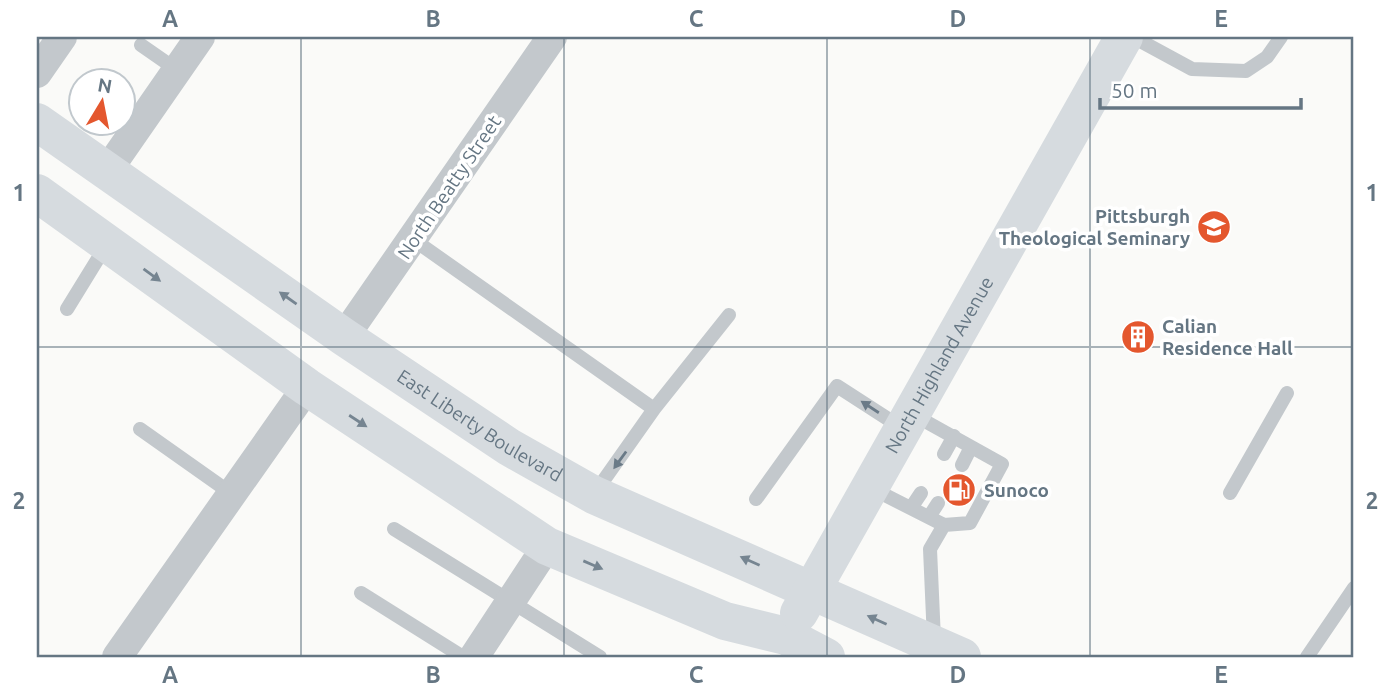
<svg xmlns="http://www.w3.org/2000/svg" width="1391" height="694" font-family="Ubuntu,sans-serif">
	<rect width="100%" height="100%" fill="#fafaf8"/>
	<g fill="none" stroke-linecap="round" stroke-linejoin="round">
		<path stroke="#c3c8cc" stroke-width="14" d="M1133 37 1192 69 1246 71 1267 57 1281 37
			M141 45 177 70
			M414 240 654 409
			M67 309 107 244
			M914 415 1002 464 970 523 944 525
			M140 429 232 494
			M944 454 954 436
			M962 465 971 447
			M871 488 944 525 930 549 934 640
			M1230 493 1287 393
			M594 494 654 409 729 315
			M756 499 837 386 902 428
			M911 508 921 493
			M929 517 938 503
			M394 529 600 657
			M361 593 463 657
			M1307 657 1354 588"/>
		<path stroke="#c3c8cc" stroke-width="30" d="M37 73 62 37
			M107 171 200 37
			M344 337 552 37
			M117 657 307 387
			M474 657 547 546"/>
		<g stroke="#d6dbdf" stroke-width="38">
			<path id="s1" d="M37 122 344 337 509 447 594 495 962 657"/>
			<path d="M37 193 307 387 547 546 725 621 786 636 826 657"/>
			<path id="s2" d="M799 613 1124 37"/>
		</g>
	</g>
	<defs><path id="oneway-solid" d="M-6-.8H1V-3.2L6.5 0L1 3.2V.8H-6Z" transform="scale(1.75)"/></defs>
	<g fill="#768591">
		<use href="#oneway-solid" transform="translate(152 275) rotate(36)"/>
		<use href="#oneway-solid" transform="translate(288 298) rotate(-145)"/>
		<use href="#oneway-solid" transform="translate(358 421) rotate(33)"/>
		<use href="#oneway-solid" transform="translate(750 561) rotate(-156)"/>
		<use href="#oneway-solid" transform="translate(593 565) rotate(23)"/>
		<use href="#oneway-solid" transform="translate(877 620) rotate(-156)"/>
	</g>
	<g fill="#6a7a87">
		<use href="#oneway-solid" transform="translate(870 407) rotate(-147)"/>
		<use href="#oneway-solid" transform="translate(620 460) rotate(126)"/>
	</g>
	<path fill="none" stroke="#657683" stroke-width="2" stroke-opacity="0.55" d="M301 37V657M564 37V657M827 37V657M1090 37V657M37 347H1354"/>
	<defs>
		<g id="university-disc" transform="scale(1.75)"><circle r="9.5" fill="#e4572e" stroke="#fff"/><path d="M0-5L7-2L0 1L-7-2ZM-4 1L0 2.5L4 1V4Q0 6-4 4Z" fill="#fff"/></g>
		<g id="building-disc" transform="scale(1.75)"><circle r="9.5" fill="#e4572e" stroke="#fff"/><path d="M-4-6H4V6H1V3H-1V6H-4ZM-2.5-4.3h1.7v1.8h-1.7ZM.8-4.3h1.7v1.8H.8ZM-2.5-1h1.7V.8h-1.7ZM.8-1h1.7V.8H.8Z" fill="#fff"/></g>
		<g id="fuel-disc" transform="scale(1.75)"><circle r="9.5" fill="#e4572e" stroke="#fff"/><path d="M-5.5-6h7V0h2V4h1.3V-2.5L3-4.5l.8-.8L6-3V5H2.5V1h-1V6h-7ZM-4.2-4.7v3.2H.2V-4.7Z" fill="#fff"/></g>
	</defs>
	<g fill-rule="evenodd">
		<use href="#university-disc" x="1214" y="227"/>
		<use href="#building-disc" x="1138" y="337"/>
		<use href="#fuel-disc" x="959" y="490"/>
	</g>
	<g text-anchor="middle" stroke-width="7" stroke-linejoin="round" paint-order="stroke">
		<g font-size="19" fill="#657683" stroke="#fff">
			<text transform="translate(449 187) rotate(-56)" y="7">North Beatty Street</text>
			<text dy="7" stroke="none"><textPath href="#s2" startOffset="285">North Highland Avenue</textPath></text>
			<text dy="7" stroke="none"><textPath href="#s1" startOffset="537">East Liberty Boulevard</textPath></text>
		</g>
		<g font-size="19" font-weight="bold" fill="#657683" stroke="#fff" text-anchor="start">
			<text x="1190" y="223" text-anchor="end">Pittsburgh<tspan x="1190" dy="22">Theological Seminary</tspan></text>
			<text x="1162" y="333">Calian<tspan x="1162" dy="22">Residence Hall</tspan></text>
			<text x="984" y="497">Sunoco</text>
		</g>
	</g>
	<rect width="1391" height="694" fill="none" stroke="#ffffff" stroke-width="77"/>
	<g transform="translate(102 102) rotate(10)"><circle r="33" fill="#ffffff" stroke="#c1c8cd" stroke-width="2"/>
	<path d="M0-5L12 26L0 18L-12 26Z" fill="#e4572e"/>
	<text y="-10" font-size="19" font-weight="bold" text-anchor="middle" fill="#657683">N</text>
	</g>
	<path d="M1100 98v10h201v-10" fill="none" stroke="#657683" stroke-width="3.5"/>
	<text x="1111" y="98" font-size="21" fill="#657683" stroke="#ffffff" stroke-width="5" paint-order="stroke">50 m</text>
	<rect x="38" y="38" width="1314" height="618" fill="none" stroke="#657683" stroke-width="2.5"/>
	<g font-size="23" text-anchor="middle" font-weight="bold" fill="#657683">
		<text x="170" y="27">A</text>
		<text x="433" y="27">B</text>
		<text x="696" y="27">C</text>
		<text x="958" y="27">D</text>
		<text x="1221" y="27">E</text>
		<text x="19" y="201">1</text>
		<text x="1372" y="201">1</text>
		<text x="19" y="509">2</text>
		<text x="1372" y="509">2</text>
		<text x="170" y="683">A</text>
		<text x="433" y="683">B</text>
		<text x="696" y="683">C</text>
		<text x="958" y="683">D</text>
		<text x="1221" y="683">E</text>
	</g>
</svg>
